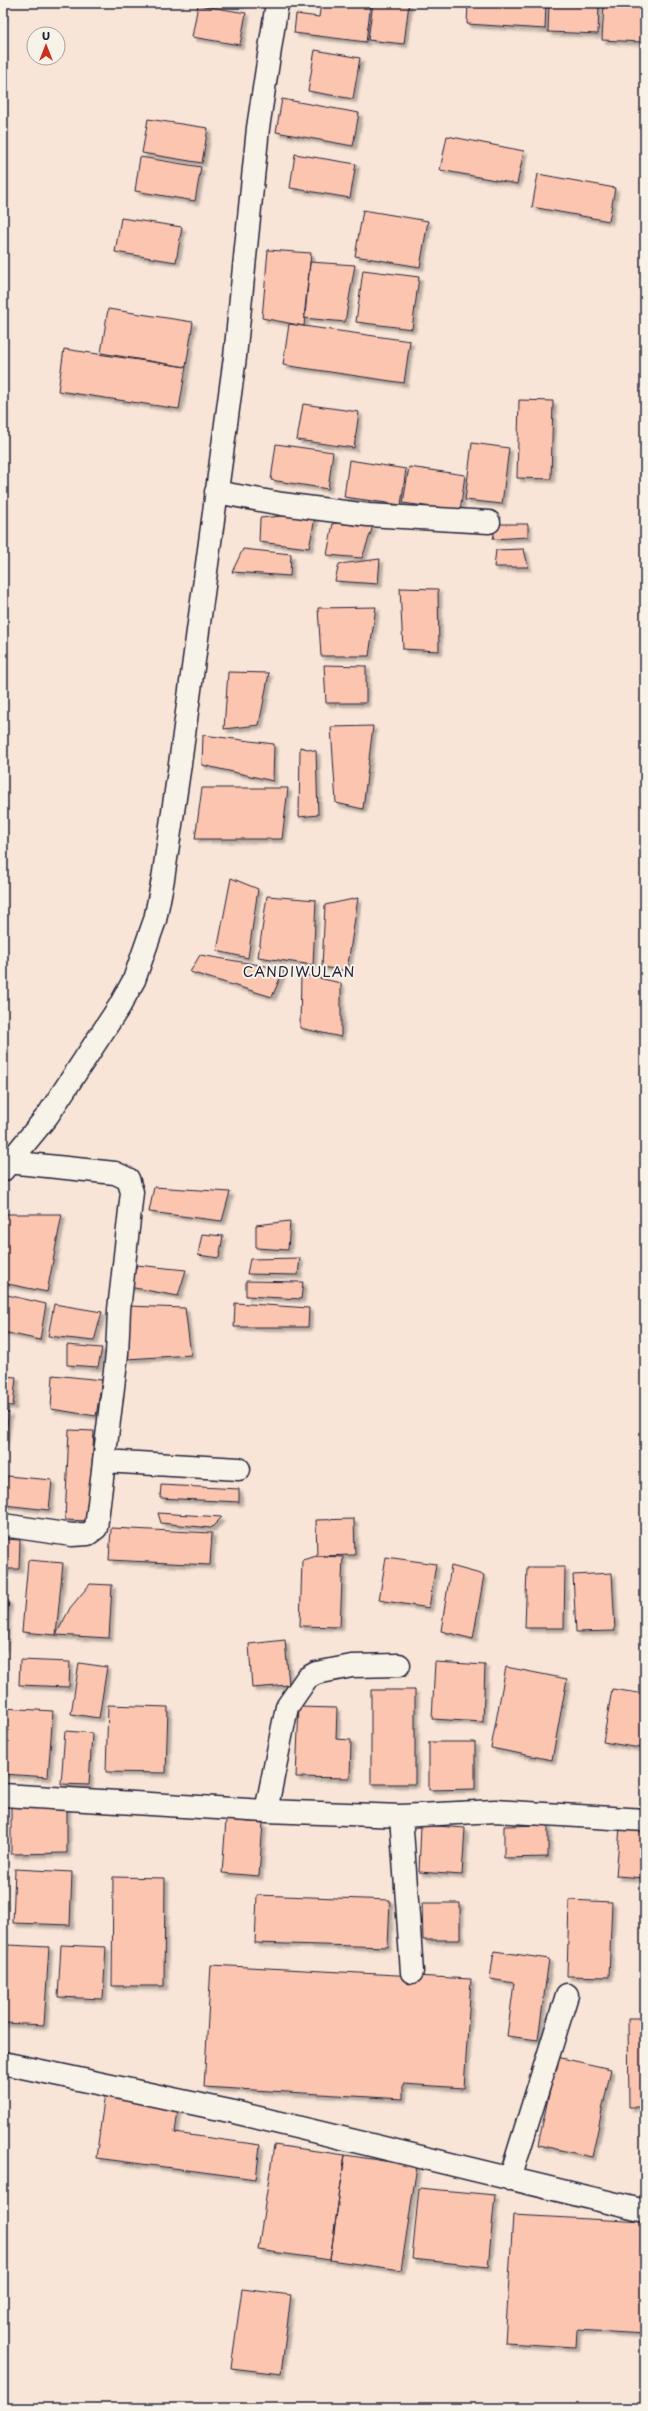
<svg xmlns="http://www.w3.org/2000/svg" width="648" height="2411" font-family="'Playpen Sans',sans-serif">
	<defs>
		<filter id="shadow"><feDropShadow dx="3.5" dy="3.5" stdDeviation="1" flood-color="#0004"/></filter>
	</defs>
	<rect width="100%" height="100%" fill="#f8e5d7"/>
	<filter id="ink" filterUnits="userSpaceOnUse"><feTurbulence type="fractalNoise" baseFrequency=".025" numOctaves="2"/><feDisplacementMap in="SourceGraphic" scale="8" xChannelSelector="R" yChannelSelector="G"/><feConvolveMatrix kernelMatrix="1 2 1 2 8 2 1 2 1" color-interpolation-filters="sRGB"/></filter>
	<g filter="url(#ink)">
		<path fill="#fcc5af" stroke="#22223b" filter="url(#shadow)" d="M222 3H241V5Z
			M321 3H371L366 42 294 33 296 14 319 17Z
			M373 3H409L404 44 368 40Z
			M468 3H546L545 29 467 24Z
			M549 3H599L598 34 548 32Z
			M604 3H643L641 42 602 40Z
			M198 5 246 13 240 45 192 37Z
			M315 50 360 58 353 99 308 91Z
			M282 99 359 113 353 146 276 132Z
			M148 119 208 128 202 163 142 153Z
			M447 136 524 151 517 184 440 170Z
			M295 154 356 164 350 198 290 188Z
			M140 157 201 167 195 201 135 191Z
			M538 174 615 188 609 221 532 207Z
			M363 210 428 221 420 267 355 256Z
			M121 218 182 227 176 262 115 252Z
			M268 250 311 253 304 326 262 318Z
			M310 262 355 265 345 322 304 318Z
			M363 270 419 277 412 329 356 322Z
			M108 309 193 322 186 367 101 353Z
			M289 324 410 341 404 383 283 365Z
			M64 349 186 367 179 409 58 391Z
			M519 400 553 401 551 479 517 478Z
			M303 404 359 412 354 448 297 440Z
			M472 443 509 448 502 504 465 500Z
			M276 444 333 452 328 489 271 480Z
			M349 460 406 469 401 505 344 497Z
			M409 467 465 475 460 511 403 503Z
			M316 513 309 548 259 542 260 518Z
			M333 523 373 526 362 558 327 555Z
			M496 524H528V537L493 539Z
			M243 549 291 554 290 576 232 572Z
			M524 549 528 567H494L496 550Z
			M380 559 378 584 335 581 339 564Z
			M400 588 438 589 439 651 403 649Z
			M376 607 369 656H321L318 608Z
			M324 665 366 666V703H326Z
			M228 672 269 673 259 725 224 729Z
			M373 726 363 809 336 803 331 727Z
			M203 735 274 744 273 781 202 765Z
			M300 747 316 751 318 815 299 817Z
			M202 788H288L282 839H195Z
			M231 878 258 889 248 958 217 951Z
			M267 896 316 900 313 965 258 957Z
			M358 898 347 971 322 967 325 905Z
			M200 955 284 969 272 997 190 972Z
			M301 974 341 983V1037L300 1028Z
			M154 1187 230 1192 222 1221 149 1212Z
			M3 1214H62L47 1292 3 1283Z
			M290 1221 288 1250 256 1248V1225Z
			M202 1234 223 1236 219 1258 198 1255Z
			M300 1258 298 1275 247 1274 250 1259Z
			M137 1265 186 1270 178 1296 129 1287Z
			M246 1281 303 1282 301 1299 246 1296Z
			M3 1294 46 1304 40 1340 3 1332Z
			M235 1303 309 1308 308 1327H234Z
			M54 1304 102 1312 94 1341 48 1336Z
			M128 1306 185 1308 191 1355 127 1359Z
			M67 1345 102 1348 98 1367 67 1365Z
			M53 1375 102 1380 96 1416 51 1409Z
			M3 1376 16 1377 13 1406 3 1405Z
			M9 1412 3 1452V1414Z
			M69 1430 94 1431 89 1521 65 1520Z
			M7 1476 52 1480 49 1510 4 1505Z
			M161 1485 239 1489V1502L160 1498Z
			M158 1513 222 1517 211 1528 161 1523Z
			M354 1519 355 1555 317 1556 316 1520Z
			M111 1528 212 1533 210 1565 109 1560Z
			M3 1539 20 1540 19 1569H3Z
			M317 1556 343 1557 340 1627 300 1626 302 1560Z
			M386 1557 436 1564 429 1608 379 1600Z
			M28 1560 63 1563 56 1635 22 1632Z
			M451 1566 484 1575 473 1639 441 1631Z
			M527 1567H565L564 1628H525Z
			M612 1573 615 1631 576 1632 573 1575Z
			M90 1584 112 1585 109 1638 56 1635 70 1608Z
			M3 1600 9 1601 7 1616H3Z
			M3 1616H7L4 1648H3Z
			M285 1640 289 1685 252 1688 249 1644Z
			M20 1660 70 1662 69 1687 19 1685Z
			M435 1662 485 1665 483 1722 432 1719Z
			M79 1663 107 1667 99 1718 71 1714Z
			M506 1667 567 1679 552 1760 491 1748Z
			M612 1689 645 1694V1718L640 1748 603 1742Z
			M371 1690H415V1784H371Z
			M108 1705 168 1707 166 1773 106 1772Z
			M299 1707 337 1708 336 1739 351 1740 350 1778 296 1777Z
			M3 1708 53 1711 48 1777 3 1774Z
			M65 1731 92 1733 89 1785 61 1784Z
			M429 1742H475V1789L429 1790Z
			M11 1805H67V1853L11 1854Z
			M226 1820 263 1823 259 1876 222 1873Z
			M421 1825 465 1828 462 1875 419 1872Z
			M548 1825V1857L504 1858V1826Z
			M620 1827 645 1829V1878L616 1876Z
			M15 1869 72 1872 70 1925 13 1923Z
			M113 1877 165 1878 164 1986H112Z
			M257 1895 390 1900 388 1947 255 1943Z
			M569 1900 612 1902 609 1977 567 1976Z
			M422 1903H460V1940H423Z
			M8 1945 49 1947 44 2025 4 2023Z
			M61 1945 106 1947 103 1999 58 1997Z
			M494 1951 549 1959 538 2040 507 2036 514 1983 490 1979Z
			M211 1965 471 1979 464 2088 403 2084V2099L204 2087Z
			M628 2018H645V2107H629Z
			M557 2057 611 2069 592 2157 538 2145Z
			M105 2093 179 2103 175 2133 260 2145 256 2179 96 2158Z
			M274 2145 345 2155 330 2260 258 2250Z
			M345 2155 417 2166 401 2270 330 2260Z
			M419 2188 495 2195 488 2267 412 2259Z
			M513 2215 645 2222V2334L577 2330 576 2347 505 2343Z
			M242 2289 291 2295 281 2374 231 2368Z"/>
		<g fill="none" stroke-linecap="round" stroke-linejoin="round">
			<g stroke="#22223b" stroke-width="25">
				<path id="street" d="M216 492 282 504 368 515 489 522
					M3 1170 48 1115 119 1007 134 980 155 920 163 879 180 764 235 357 258 128 277 3
					M104 1461 239 1469
					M3 1525 72 1535 88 1534 96 1528 117 1354 119 1310 132 1192 128 1179 115 1173 8 1162
					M3 1795 266 1811 401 1816 495 1811 645 1820
					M266 1811 287 1707 307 1678 316 1673 352 1666 399 1665
					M401 1816 412 1972
					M3 2063 234 2112 645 2211
					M510 2179 567 1995"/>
			</g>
			<use href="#street" stroke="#f7f3e8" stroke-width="22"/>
		</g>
	</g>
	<g text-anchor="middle" stroke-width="4" stroke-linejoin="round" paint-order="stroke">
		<g font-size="14" letter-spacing="1" fill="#22223b" stroke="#f7f3e8">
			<text x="299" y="977">CANDIWULAN</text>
		</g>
	</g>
	<rect width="648" height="2411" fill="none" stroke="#f7f3e8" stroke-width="16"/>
	<rect x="8" y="8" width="632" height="2395" fill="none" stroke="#22223b" stroke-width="1.5" filter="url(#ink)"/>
	<g transform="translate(46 46)"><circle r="19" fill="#f7f3e8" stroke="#a29fa3"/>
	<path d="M0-3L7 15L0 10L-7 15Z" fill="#c8321e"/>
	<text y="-6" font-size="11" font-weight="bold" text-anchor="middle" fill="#22223b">U</text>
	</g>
</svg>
